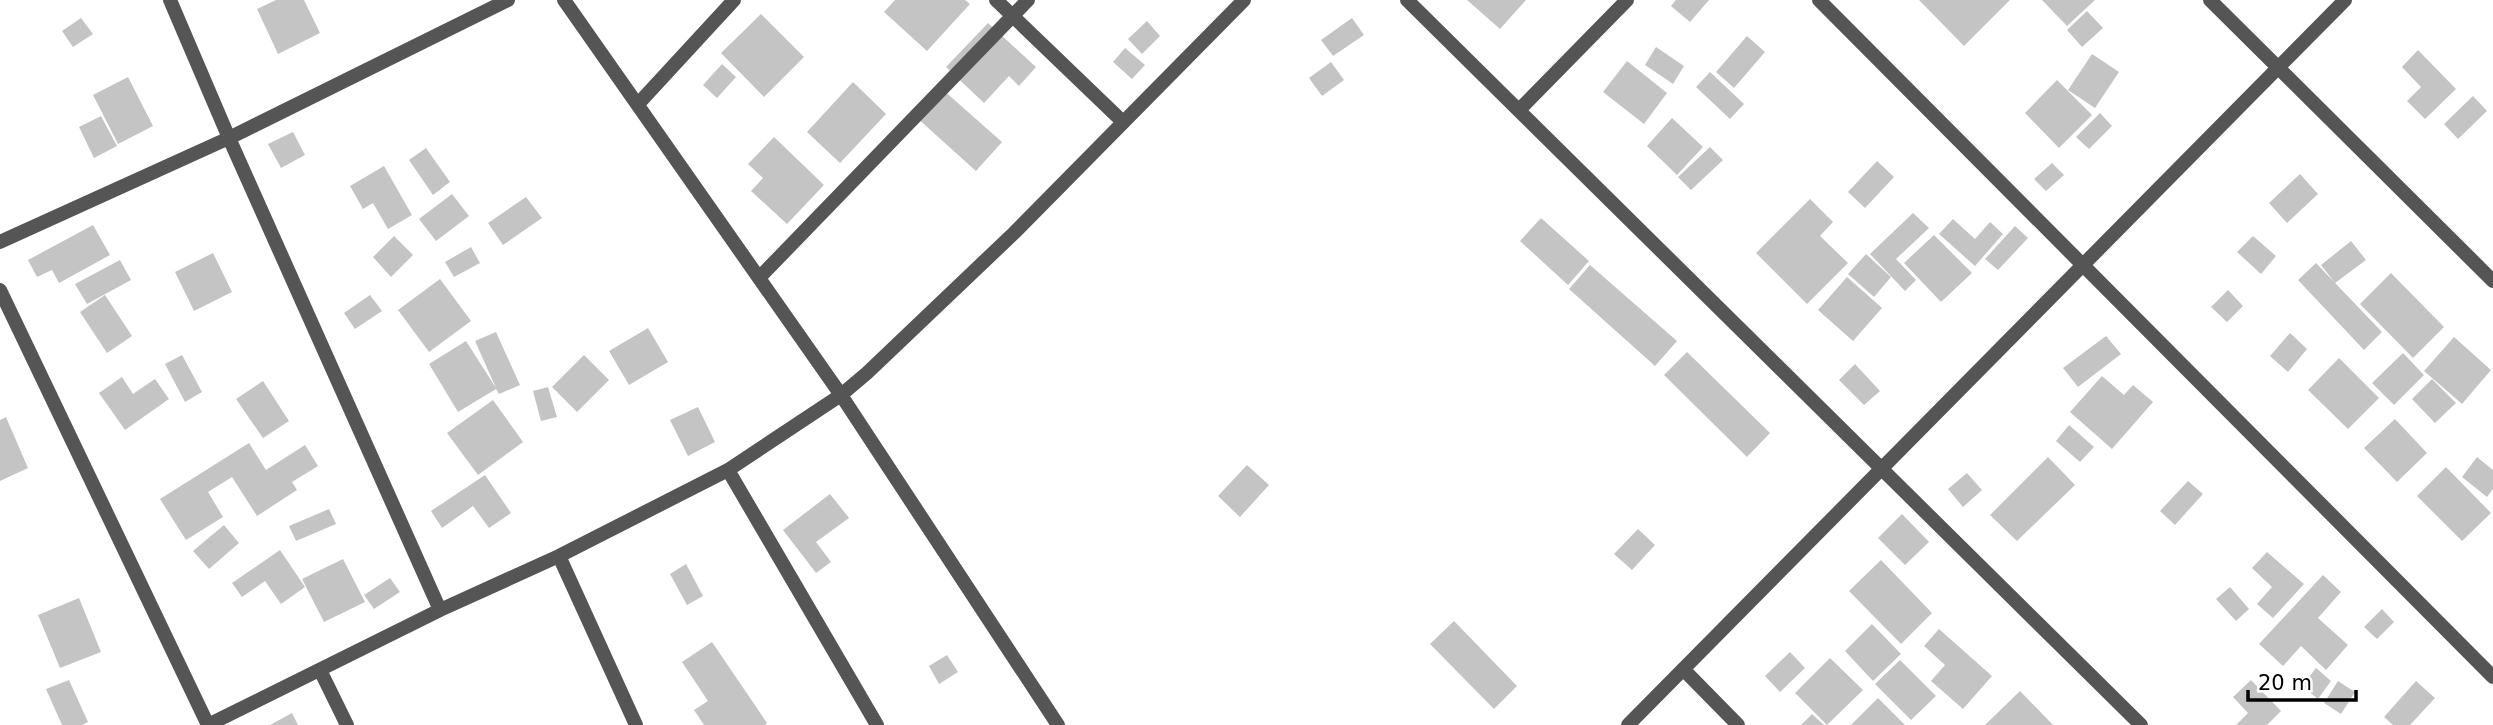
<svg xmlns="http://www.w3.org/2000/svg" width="2493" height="725" font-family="'DejaVu Sans',sans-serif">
	<rect width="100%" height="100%" fill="#fff"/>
	<path fill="#c4c4c4" d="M276 0H304L320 33 278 54 257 9Z
		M895 0H965L970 4 927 51 884 12Z
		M1467 0H1526L1500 29Z
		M1676 0H1709L1690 22 1671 6Z
		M1919 0H2010L1964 46Z
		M2042 0H2095L2067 26Z
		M2087 11 2103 28 2082 47 2067 30Z
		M761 14 804 57 764 97 721 53Z
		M81 18 93 34 73 47 62 31Z
		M1352 18 1364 35 1333 56 1321 40Z
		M1147 21 1160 36 1142 54 1128 39Z
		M988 23 1036 67 1019 86 1009 76 984 103 946 67Z
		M1747 36 1765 52 1734 88 1716 72Z
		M1656 47 1684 66 1673 84 1645 65Z
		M1125 48 1145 65 1132 79 1113 62Z
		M2418 50 2456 89 2425 119 2407 101 2421 87 2402 67Z
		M2092 54 2119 72 2095 108 2068 90Z
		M1627 61 1667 93 1644 124 1603 92Z
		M1331 62 1344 80 1322 96 1309 78Z
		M722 64 736 77 717 98 703 85Z
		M1710 72 1744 104 1730 119 1696 87Z
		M128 77 153 126 118 144 93 95Z
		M2057 80 2092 115 2059 148 2025 113Z
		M853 82 886 114 840 163 807 132Z
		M942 89 1002 142 976 171 916 117Z
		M2473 96 2487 111 2458 139 2444 124Z
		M2100 113 2112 126 2089 149 2076 137Z
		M101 116 117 146 94 158 79 127Z
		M1672 118 1703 147 1677 175 1647 146Z
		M293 132 305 155 281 168 268 144Z
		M774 137 824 185 787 224 751 191 763 178 748 164Z
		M1710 147 1723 160 1691 190 1678 177Z
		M426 148 450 182 433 195 409 160Z
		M1877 161 1894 177 1865 208 1848 192Z
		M2052 163 2064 175 2046 191 2034 179Z
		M384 166 412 215 388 229 373 203 363 209 350 186Z
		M2300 174 2318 194 2287 223 2269 203Z
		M452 194 469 216 436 241 419 219Z
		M526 197 542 218 503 245 488 223Z
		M1810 199 1833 222 1820 236 1848 263 1807 304 1756 253Z
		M1913 213 1929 228 1896 259 1916 280 1905 291 1870 254Z
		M1541 218 1589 261 1568 285 1520 241Z
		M1953 219 1975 239 1990 222 2003 234 1975 266 1939 234Z
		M93 225 110 255 59 283 52 270 37 277 28 260Z
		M2015 226 2028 238 1998 270 1985 259Z
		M1934 235 1972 273 1941 302 1904 263Z
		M394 236 413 255 391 277 373 257Z
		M2253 236 2276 256 2261 274 2237 252Z
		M2351 241 2366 260 2335 283 2321 265Z
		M471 247 480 263 454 277 445 262Z
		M213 253 232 292 194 311 175 272Z
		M1866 254 1891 277 1874 297 1848 274Z
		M120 260 131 280 87 304 75 284Z
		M2316 263 2382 332 2364 350 2298 280Z
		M1590 265 1677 341 1655 366 1569 289Z
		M2391 273 2444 327 2413 358 2360 304Z
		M1847 277 1882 308 1853 341 1818 310Z
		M440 279 471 321 429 352 398 310Z
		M2228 290 2243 306 2227 322 2211 307Z
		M105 295 132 336 107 353 80 312Z
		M370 295 382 311 355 329 344 313Z
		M648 328 668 362 629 385 609 351Z
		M496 332 520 385 499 394 496 389 458 412 429 364 466 341 496 388 475 341Z
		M2290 333 2307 349 2288 372 2270 356Z
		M2106 336 2121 354 2078 387 2063 368Z
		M2454 337 2491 370 2462 404 2424 371Z
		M1687 352 1770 433 1747 457 1664 375Z
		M2403 353 2424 375 2394 405 2372 383Z
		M182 355 202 392 185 402 165 364Z
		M584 355 609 380 577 412 552 387Z
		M2339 358 2379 398 2348 429 2308 390Z
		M1855 364 1880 391 1864 405 1839 380Z
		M2102 376 2124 395 2133 385 2153 402 2112 449 2070 412Z
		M122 377 133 394 155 379 169 399 125 430 99 393Z
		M2432 379 2456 403 2435 423 2412 399Z
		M263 381 289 421 263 438 236 399Z
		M548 387 557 417 541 421 533 391Z
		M493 400 523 442 478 475 447 433Z
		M698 407 715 442 688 456 670 420Z
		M6 417 28 468 0 481V420Z
		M2395 419 2427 453 2397 482 2364 448Z
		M2069 425 2094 447 2080 462 2056 441Z
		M249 443 266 470 305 445 318 466 292 482 297 490 257 516 232 477 208 492 223 517 186 540 160 499Z
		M2048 457 2075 485 2017 541 1990 515Z
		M2477 457 2493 470V489L2487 497 2462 477Z
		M1247 465 1269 485 1240 517 1218 496Z
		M2446 467 2491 513 2462 541 2417 496Z
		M1967 473 1982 490 1963 507 1948 489Z
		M485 475 511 513 489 528 473 506 442 528 431 511Z
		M2188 481 2203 494 2175 525 2160 511Z
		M830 494 849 518 816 542 831 562 816 573 783 530Z
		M329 509 336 524 296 541 289 526Z
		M1902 514 1929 542 1905 565 1878 538Z
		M224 525 239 543 209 569 193 551Z
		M1638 529 1655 545 1632 570 1614 554Z
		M280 550 305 587 281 604 265 581 242 597 232 583Z
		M2267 552 2304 584 2273 618 2257 604 2272 587 2252 568Z
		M343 559 365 602 324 622 302 579Z
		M1881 560 1932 613 1901 644 1849 591Z
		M686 564 703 596 687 605 670 574Z
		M2323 575 2341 592 2318 618 2348 645 2326 670 2301 646 2283 666 2259 644Z
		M390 578 400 592 374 609 364 595Z
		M2230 587 2249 609 2236 621 2216 599Z
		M79 598 101 652 60 668 38 615Z
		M2382 609 2394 622 2377 639 2364 627Z
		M1454 621 1517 686 1494 709 1430 644Z
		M1872 624 1901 654 1873 681 1845 651Z
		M1939 629 1992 676 1963 709 1931 681 1945 665 1924 646Z
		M712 642 767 723 765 725H704L694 710 708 701 682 662Z
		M1790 652 1805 668 1780 692 1765 676Z
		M947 655 958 672 939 684 929 666Z
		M1830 658 1863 690 1827 725 1795 693Z
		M1900 660 1936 696 1911 720 1875 684Z
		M2316 668 2331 681 2318 699 2302 686Z
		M69 680 88 722 82 725H62L46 689Z
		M2251 680 2281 711 2267 725H2236L2248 713 2233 697Z
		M2338 681 2355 692 2341 714 2324 703Z
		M2416 681 2435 698 2410 725H2393L2384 717Z
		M2020 691 2053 725H1985Z
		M1878 698 1905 725H1851Z
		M292 713 298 725H270Z
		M1812 714 1824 725H1801Z"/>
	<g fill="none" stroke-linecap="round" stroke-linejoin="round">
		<path stroke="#555" stroke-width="14" d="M170 0 229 138 440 610
			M996 0 1123 122
			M1407 0 2141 725
			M1819 0 2493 677
			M2210 0 2493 281
			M639 103 734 0
			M1519 110 1627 0
			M0 242 229 138 508 0
			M759 278 1028 0
			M0 290 208 725
			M728 470 877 725
			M559 556 636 725
			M1683 669 1738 725
			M320 670 347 725
			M208 725 440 610 559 556 728 470 841 395 564 0
			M1058 725 841 395 867 373 1014 233 1244 0
			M1628 725 2345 0"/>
	</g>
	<path d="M2248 690v10h108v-10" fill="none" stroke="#000000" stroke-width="3.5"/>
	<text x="2258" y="690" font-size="21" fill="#000000" stroke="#ffffff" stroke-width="5" paint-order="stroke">20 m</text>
</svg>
